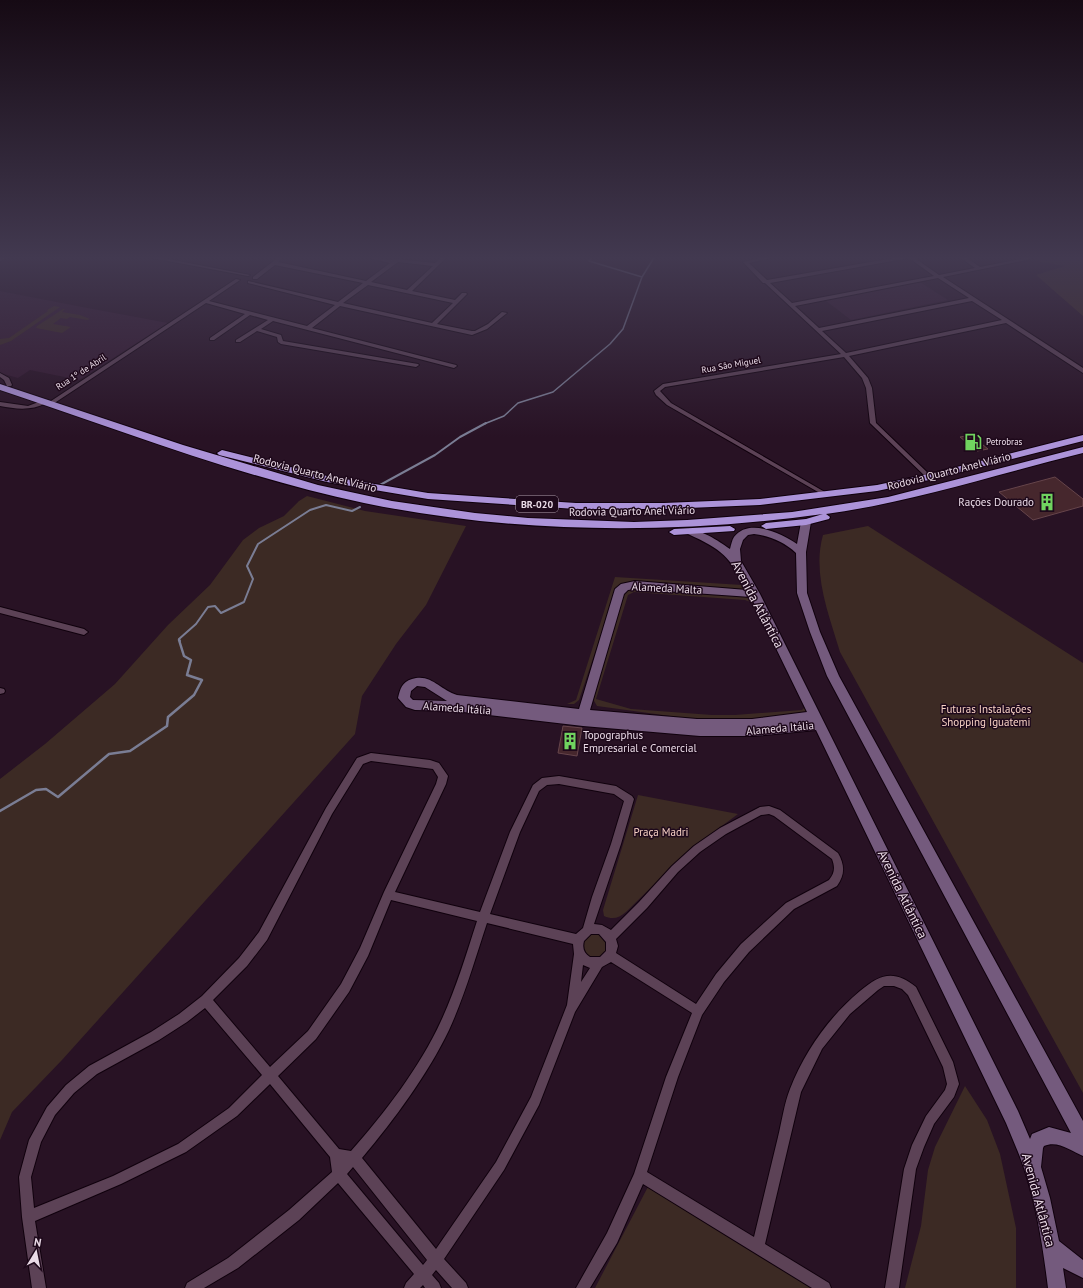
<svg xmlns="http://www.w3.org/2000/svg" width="1083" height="1288" font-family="'PT Sans',sans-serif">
	<rect width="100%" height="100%" fill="#281224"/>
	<path fill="#341930" d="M920 282 948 300 851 320 825 300Z
		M0 291 77 306 168 323 79 380 30 370 18 378 0 373Z"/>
	<path fill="#3c2a24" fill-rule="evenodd" d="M1036 256H1083V316L1036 275 1065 266 1036 261Z
		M54 306 60 307 11 341 0 345V339L9 338 48 311 47 310Z
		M63 309H65L62 312 80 315 90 319 87 320 70 317 67 319 61 318 53 324 71 327 62 333 36 328 37 326Z
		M307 496 365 511 466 526 426 605 396 644 362 696 355 734 62 1060 12 1112 0 1140V779L45 744 115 684 168 625 210 585 243 540 259 528 284 516 299 501Z
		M868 526 1083 663V1093L840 652C829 615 812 573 823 535Z
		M615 577 742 585 745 590 742 591 635 582C626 583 621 583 616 590L579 700 574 704H567L576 700Z
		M636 588 744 596 752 599 812 713 767 720 714 722 597 706 593 699 623 593 627 590ZM634 592 745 600 754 603 805 707 802 710 735 715H712L631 709 596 699 628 595Z
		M638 795 738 814 687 852 626 912C619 918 613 920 604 916L603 910Z
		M596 931 608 938 606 956 593 959 584 954 581 941Z
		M965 1086 987 1120 1000 1154 1016 1228V1288H905L921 1226 928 1170 935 1147Z
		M650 1183 823 1288H595Z"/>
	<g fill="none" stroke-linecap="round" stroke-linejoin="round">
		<path stroke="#7a7d94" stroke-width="1.5" d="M592 256 589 261 642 277
			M484 424 504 416 518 403 553 392 610 344 623 329 642 277 655 256"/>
		<path stroke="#7a7d94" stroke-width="2" d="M380 485 435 455 460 437 486 423
			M180 641 179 639 196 624 208 607 215 606 221 613 244 602 253 579 247 566 258 544 310 510 326 505 352 511 360 507"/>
		<path stroke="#7a7d94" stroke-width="2.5" d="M0 811 36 790 46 789 58 797 109 754 130 751 167 726 168 717 194 695 202 680 187 675 191 660 184 656 179 640"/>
	</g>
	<path fill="#46272d" stroke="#66454b" d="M971 435 988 449 977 451 960 437Z
		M1055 477 1083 499V506L1033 520 999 492Z
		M563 726 582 728 577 756 558 753Z"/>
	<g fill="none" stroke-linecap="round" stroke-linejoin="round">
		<g stroke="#10010d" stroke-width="2">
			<path id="street" d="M141 256H153L250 275 248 276Z
				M280 256H285L278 262 366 281 390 263 361 256C371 256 390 262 397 259L435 263 443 256H448L412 291 455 300 462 293H466L467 294 437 324 472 331H475L488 324 502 312 507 313 487 329 472 335 340 306 312 328 456 365 457 366 454 368 273 321 261 329 281 335 283 341 418 364 419 365 416 367 281 344 278 342 277 337 257 331 240 342H236V340L268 320 250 315 214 340H210V338L245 314 206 303 56 402 54 403 51 401 236 279 240 280 209 301 307 326 335 305 248 283V281L338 302 363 283 275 265 257 279H253V277ZM398 262 433 266 407 290 371 282ZM368 285 453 303 432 323 343 303Z
				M768 256H780L749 263 767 280 905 256H912L939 275 975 268 958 256H964L980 267 1025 258 1027 256H1032L1027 260 943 277 1083 368V373L1006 323 849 356 868 378 872 388 876 423 931 476 932 477 929 479 927 478 870 423 866 388 862 378 844 357 665 387 660 391 671 403 830 495 829 496H825L667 405 656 395 654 391 663 384 841 354 765 283H763L743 262ZM909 258 934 276 792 303 770 283ZM938 278 969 298 819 328 795 306ZM972 301 1002 320 846 353 822 331Z
				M0 373 9 378 12 385 11 386H7L4 380 0 377Z
				M44 400 47 402 46 403C31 411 16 409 0 406V402L28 406Z
				M0 607 84 629 88 632 84 635 0 613Z
				M0 688 4 689 5 691 4 693 0 694Z
				M371 753 430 760 439 763 448 776 446 784 395 892 480 912 510 832 533 785 542 778 559 776 616 786 632 796 634 799 621 844 594 924 602 925 611 930 639 902 672 866 694 846 720 828 760 807 769 806 780 810 838 853C845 865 845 875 837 886L794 909 749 952 724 982 702 1015 678 1077 647 1172 754 1237C762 1204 770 1170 778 1137 782 1121 784 1104 790 1089 805 1051 829 1017 860 991 880 974 894 969 916 987L953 1062 959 1084 954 1097 934 1124 924 1147 916 1169 899 1288H885L904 1169 912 1145 926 1116 945 1090 947 1084 943 1067 908 995 902 989 894 986H884L878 990 850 1014 822 1049 801 1092 765 1244 829 1283 831 1288H812L643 1184 617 1243 590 1288H576L607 1233 634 1174 666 1077 692 1013 611 962 602 967 575 1012 539 1105 504 1170 444 1259 466 1283 468 1288H452L436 1270 432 1275 439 1283 441 1288H425L423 1285 420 1288H404L406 1283 414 1274 338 1183 299 1220 238 1268 204 1288H185L187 1283 228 1258 289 1210 332 1172 330 1157 270 1084 237 1116 186 1152 121 1184 35 1221 46 1288H32L22 1217 19 1177 29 1140 47 1107 66 1085 89 1066 151 1032 179 1014 202 996 239 958 259 932 326 808 357 758ZM371 761 433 769 438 777 436 784 384 892 360 948 341 984 308 1031 270 1067 213 1000 247 966 267 940 332 814 363 764ZM559 784 614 794 624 801 611 844 592 897 583 928 576 934 490 914 520 832 539 791 547 785ZM769 814 774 816 832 859C835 867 835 873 829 880L786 903 741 944 716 974 696 1004 616 953 618 946 616 939 647 908 678 872 700 852 726 834 761 815ZM391 900 477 921C466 955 456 989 441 1021 420 1067 384 1114 351 1151L339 1149 278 1076 316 1039 349 992 368 956ZM487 923 573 944 574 954 567 1005 531 1097 496 1162 436 1249 362 1158C394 1120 428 1074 449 1030 465 995 475 959 487 923ZM591 934H599L606 942V951L600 957H590C584 953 582 948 584 941ZM583 965 590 968 581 982ZM205 1008 262 1075 229 1108 178 1144 113 1176 34 1208 31 1177 41 1142 55 1115 74 1093 97 1074 159 1040 187 1022ZM353 1167 427 1260 423 1265 347 1174Z"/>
		</g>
		<g stroke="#10010d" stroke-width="2">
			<path id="secondary" d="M0 256H9L0 261Z
				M806 519 811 522 806 552 807 593 820 632 839 676 1083 1121V1156C1071 1151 1058 1140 1044 1146L1043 1148 1041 1167 1050 1198 1059 1241 1083 1260V1278L1063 1268 1066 1288H1048C1043 1248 1037 1207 1024 1168 1019 1153 1012 1138 1006 1123L816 730 753 736H700L583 726 455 711 415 710 406 707 398 698C400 689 402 682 412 679 431 673 440 690 457 695L579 709 615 589 621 584 635 581 747 590C729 556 723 550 688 534L686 532 688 530C698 527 722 543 730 549 731 545 732 540 734 537 749 517 782 534 797 544L801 522ZM754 534C770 536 784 542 796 553L797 593 810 632 827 676 1071 1133 1049 1127 1032 1134 1030 1139 1018 1111 760 594 741 561 740 549 743 540 748 535ZM635 589 751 597 807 712 752 719H697L590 710 624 594 628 590ZM417 686 425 687 447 701 413 700 410 697 411 691Z"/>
		</g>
		<g stroke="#10010d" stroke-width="2">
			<path id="highway" d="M0 384 183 445 318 485 392 501 475 513 528 518 634 522 687 520 792 512 888 497 1083 447V453C997 474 913 502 826 514L830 517 829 519 806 525 766 529 761 526 766 523 806 519 823 514C671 535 515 534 364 503 240 477 120 430 0 390Z
				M1083 435V441L929 480 877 491 760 505 664 509H576L428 499 327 482 219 455 217 453 222 450 327 476 428 493 576 503H664L760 499 877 485 929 474Z
				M730 526 735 529 734 531 674 535 669 532 674 529Z"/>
		</g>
		<use href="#street" fill="#5c4256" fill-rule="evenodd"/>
		<use href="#secondary" fill="#745a7d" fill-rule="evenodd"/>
		<use href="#highway" fill="#ac93d9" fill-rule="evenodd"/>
	</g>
	<linearGradient id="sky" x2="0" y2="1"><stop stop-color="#160a14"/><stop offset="0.59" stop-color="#423950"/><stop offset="1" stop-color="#423950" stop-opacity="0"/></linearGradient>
	<rect width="1083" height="437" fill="url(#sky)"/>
	<defs>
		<g id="fuel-bare" transform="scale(1.38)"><path d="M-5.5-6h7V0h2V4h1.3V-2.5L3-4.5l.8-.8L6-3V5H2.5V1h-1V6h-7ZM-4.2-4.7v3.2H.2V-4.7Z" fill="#70d35f" stroke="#1e091b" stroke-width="2.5" paint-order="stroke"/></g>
		<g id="building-bare" transform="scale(1.38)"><path d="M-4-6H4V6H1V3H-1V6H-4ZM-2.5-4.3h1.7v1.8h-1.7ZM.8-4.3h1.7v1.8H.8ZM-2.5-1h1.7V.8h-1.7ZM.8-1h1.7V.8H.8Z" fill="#70d35f" stroke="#1e091b" stroke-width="2.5" paint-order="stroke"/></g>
	</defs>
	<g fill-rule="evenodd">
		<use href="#fuel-bare" x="973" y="442"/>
		<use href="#building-bare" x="1047" y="502"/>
		<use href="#building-bare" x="570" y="741"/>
	</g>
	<g text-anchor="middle" stroke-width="3" stroke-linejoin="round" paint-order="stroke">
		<g font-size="9" fill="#eadbe7" stroke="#1e091b">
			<text transform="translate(731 365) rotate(-10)" y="3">Rua São Miguel</text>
			<text transform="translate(81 372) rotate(-33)" y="3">Rua 1º de Abril</text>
		</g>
		<g font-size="9" fill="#eadbe7" stroke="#1e091b" text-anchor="start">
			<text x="986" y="445">Petrobras</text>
		</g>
		<rect fill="#1e091b" stroke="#ad9caa" stroke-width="1" x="516" y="496" width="42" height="16" rx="3"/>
		<g font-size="10" font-weight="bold" fill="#eadbe7">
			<text x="537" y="508">BR-020</text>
		</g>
		<g font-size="11" fill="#eadbe7" stroke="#1e091b">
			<text transform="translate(949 471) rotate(-14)" y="4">Rodovia Quarto Anel Viário</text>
			<text transform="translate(315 473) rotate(14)" y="4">Rodovia Quarto Anel Viário</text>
			<text transform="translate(632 511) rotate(-1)" y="4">Rodovia Quarto Anel Viário</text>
			<text transform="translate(667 588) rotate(3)" y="4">Alameda Malta</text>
			<text transform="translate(457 708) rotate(4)" y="4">Alameda Itália</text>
			<text transform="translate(780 728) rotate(-5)" y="4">Alameda Itália</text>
		</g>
		<g font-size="11" fill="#eadbe7" stroke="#1e091b" text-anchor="end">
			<text x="1034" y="506">Rações Dourado</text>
			<text x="583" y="739" text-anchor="start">Topographus<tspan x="583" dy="13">Empresarial e Comercial</tspan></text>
		</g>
		<g font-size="11" fill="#f7d1c4" stroke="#1e091b">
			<text x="986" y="713">Futuras Instalações<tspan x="986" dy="13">Shopping Iguatemi</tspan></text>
			<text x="661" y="836">Praça Madri</text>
		</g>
		<g font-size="13" fill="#eadbe7" stroke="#1e091b">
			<text transform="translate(758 604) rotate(62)" y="5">Avenida Atlântica</text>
			<text transform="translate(903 894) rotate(64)" y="5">Avenida Atlântica</text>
			<text transform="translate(1039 1200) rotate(75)" y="5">Avenida Atlântica</text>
		</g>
	</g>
	<g transform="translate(36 1252) rotate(10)" stroke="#1e091b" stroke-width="3" paint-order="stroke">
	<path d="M0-3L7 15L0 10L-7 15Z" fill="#eadbe7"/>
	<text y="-6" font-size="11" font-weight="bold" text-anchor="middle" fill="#eadbe7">N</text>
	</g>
</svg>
